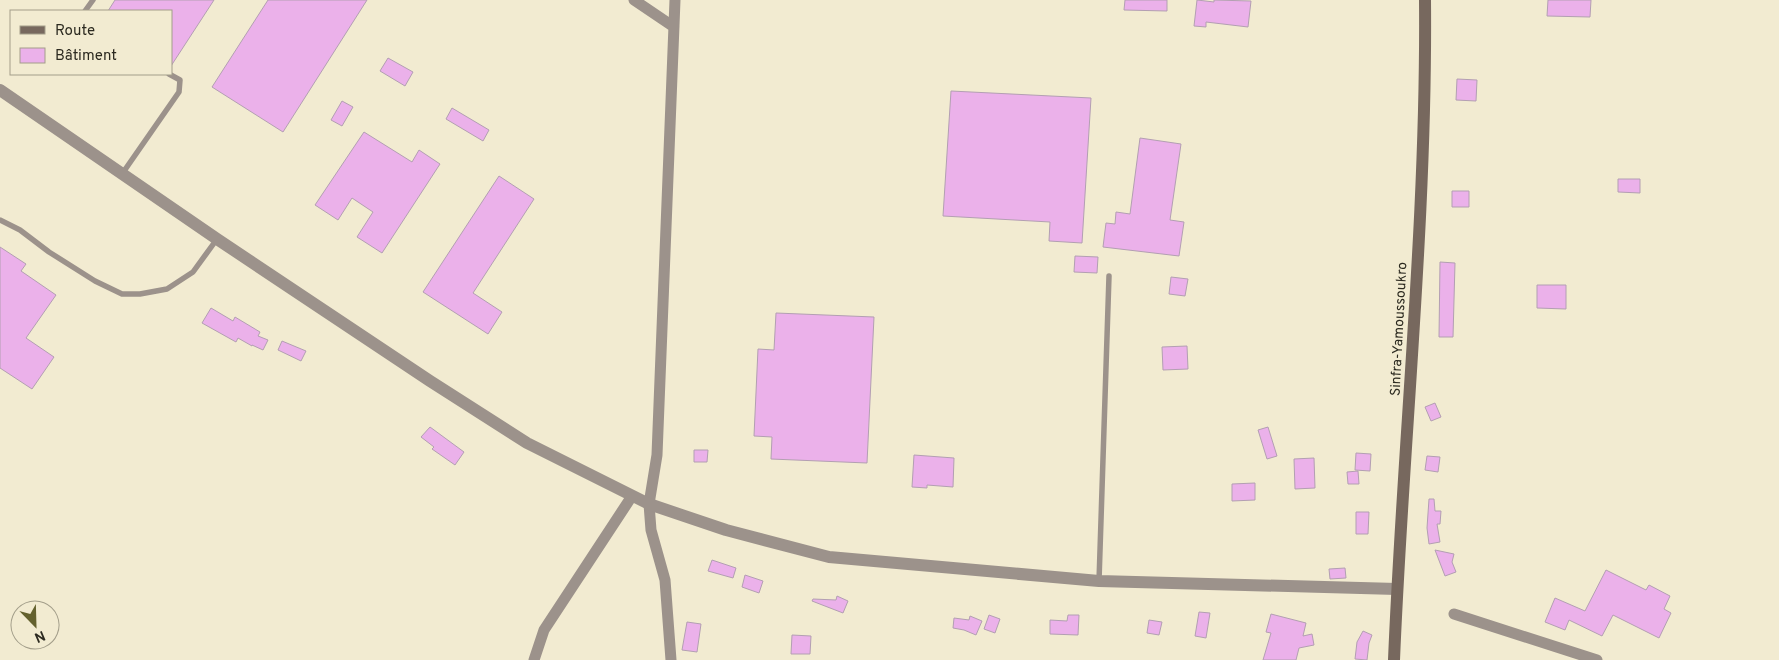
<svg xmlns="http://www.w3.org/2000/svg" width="1779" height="660" font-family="Overpass,sans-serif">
	<rect width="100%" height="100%" fill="#f2ebd1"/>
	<path fill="#ebb1ea" stroke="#b39fb2" d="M115 0H214L171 66V11H108Z
		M268 0H367L283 132 212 87Z
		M1125 0H1167V11L1124 10Z
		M1197 0 1214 2V0L1251 1 1248 27 1206 22V27L1194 26Z
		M1548 0H1591L1590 17 1547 16Z
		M388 58 413 72 405 86 380 71Z
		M1457 79 1477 80 1476 101 1456 100Z
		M951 91 1091 98 1082 243 1049 241 1050 222 943 216Z
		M342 101 353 107 342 126 331 120Z
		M452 108 489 130 483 141 446 119Z
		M364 132 412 162 419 150 440 164 382 253 357 237 373 212 352 198 338 220 315 205Z
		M1140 138 1181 144 1170 220 1184 222 1179 256 1103 247 1106 223 1115 224 1116 212 1130 214Z
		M499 176 534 199 473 293 502 312 488 334 423 292Z
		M1618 179H1640V193L1618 192Z
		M1452 191H1469V207H1452Z
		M0 247 26 264 21 271 56 295 26 338 54 357 32 389 0 368Z
		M1075 256 1098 257 1097 273 1074 272Z
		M1440 262 1455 263 1453 337H1439Z
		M1171 277 1188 279 1185 296 1169 294Z
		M1537 285H1566V309L1537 308Z
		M211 308 233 321 235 317 260 332 258 336 268 340 263 350 252 345V346L238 338 236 342 202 323Z
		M776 313 874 317 867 463 771 459 772 437 754 436 758 349 774 350Z
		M282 341 306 351 301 361 278 350Z
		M1187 346 1188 369 1163 370 1162 347Z
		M1435 403 1441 417 1431 421 1425 407Z
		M430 427 464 452 455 465 432 449 434 447 421 437Z
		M1268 427 1277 456 1267 459 1258 430Z
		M694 450H708L707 462H694Z
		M1356 453 1371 454 1370 471 1355 470Z
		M914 455 954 458 953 487 927 485V488L912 487Z
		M1427 456 1440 457 1438 472 1425 470Z
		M1314 458 1315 488 1295 489 1294 459Z
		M1358 471 1359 484H1348L1347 472Z
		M1255 483V500L1232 501V484Z
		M1429 499H1434L1435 511H1441L1440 524H1437L1440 542 1429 544 1427 528Z
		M1356 512H1369L1368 534H1356Z
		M1435 550 1454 554 1452 562 1456 572 1445 576Z
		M712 560 736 568 733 578 708 571Z
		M1345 568 1346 578 1330 579 1329 569Z
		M1606 570 1646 590 1649 585 1670 596 1664 609 1671 613 1659 638 1613 615 1602 636 1569 620 1565 630 1545 622 1555 598 1585 611Z
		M745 575 763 581 759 593 742 587Z
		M837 596 848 601 843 613 812 601 813 599 836 600Z
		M1199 612 1210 613 1206 638 1195 636Z
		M1271 614 1306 623 1303 636 1312 634 1314 645 1299 648 1296 660H1263L1271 633 1266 632Z
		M989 615 1000 619 995 633 984 629Z
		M1068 615H1079L1078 635 1050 634V620L1067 621Z
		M970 616 982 621 976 635 964 630 953 628 954 618 969 620Z
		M1149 620 1162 622 1159 635 1147 633Z
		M687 622 701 624 697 652 682 650Z
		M1363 631 1372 635 1369 643 1367 660 1355 659 1357 642Z
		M792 635 811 636 810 654H791Z"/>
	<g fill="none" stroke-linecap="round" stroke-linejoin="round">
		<path stroke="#9c928b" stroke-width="5.5" d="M85 11 93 0
			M122 174 179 92 180 80 169 74
			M0 220 20 230 49 252 95 281 122 294H140L167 289 193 272 217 239
			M1099 581 1109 276"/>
		<path stroke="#9c928b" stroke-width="11" d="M634 0 674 27
			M1454 614 1597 660
			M534 660 544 630 632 496
			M671 660 665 580 651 530 649 504 657 455 675 0"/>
		<path stroke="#9c928b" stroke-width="12" d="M0 90 217 239 430 381 527 443 649 504 726 530 829 557 1099 581 1397 589"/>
		<path stroke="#77685e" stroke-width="12" d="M1394 660C1403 440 1427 220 1425 0"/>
	</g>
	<g text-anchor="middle" stroke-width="4" stroke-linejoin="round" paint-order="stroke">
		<g font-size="14" fill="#2c2a20" stroke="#f2ebd1">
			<text transform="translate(1398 329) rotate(-87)" y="5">Sinfra-Yamoussoukro</text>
		</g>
	</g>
	<rect x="10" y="10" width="162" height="65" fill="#f2ebd1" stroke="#a39e8a"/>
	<rect x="20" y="26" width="25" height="8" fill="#77685e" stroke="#a39e8a"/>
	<text x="55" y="35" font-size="15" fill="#2c2a20">Route</text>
	<rect x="20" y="48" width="25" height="15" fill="#ebb1ea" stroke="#a39e8a"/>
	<text x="55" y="60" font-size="15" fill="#2c2a20">Bâtiment</text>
	<g transform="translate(35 625) rotate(157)"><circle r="24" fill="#f2ebd1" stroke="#a39e8a"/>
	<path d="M0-4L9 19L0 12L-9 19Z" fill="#64612e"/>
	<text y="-8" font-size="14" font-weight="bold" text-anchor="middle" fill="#2c2a20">N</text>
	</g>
</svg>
